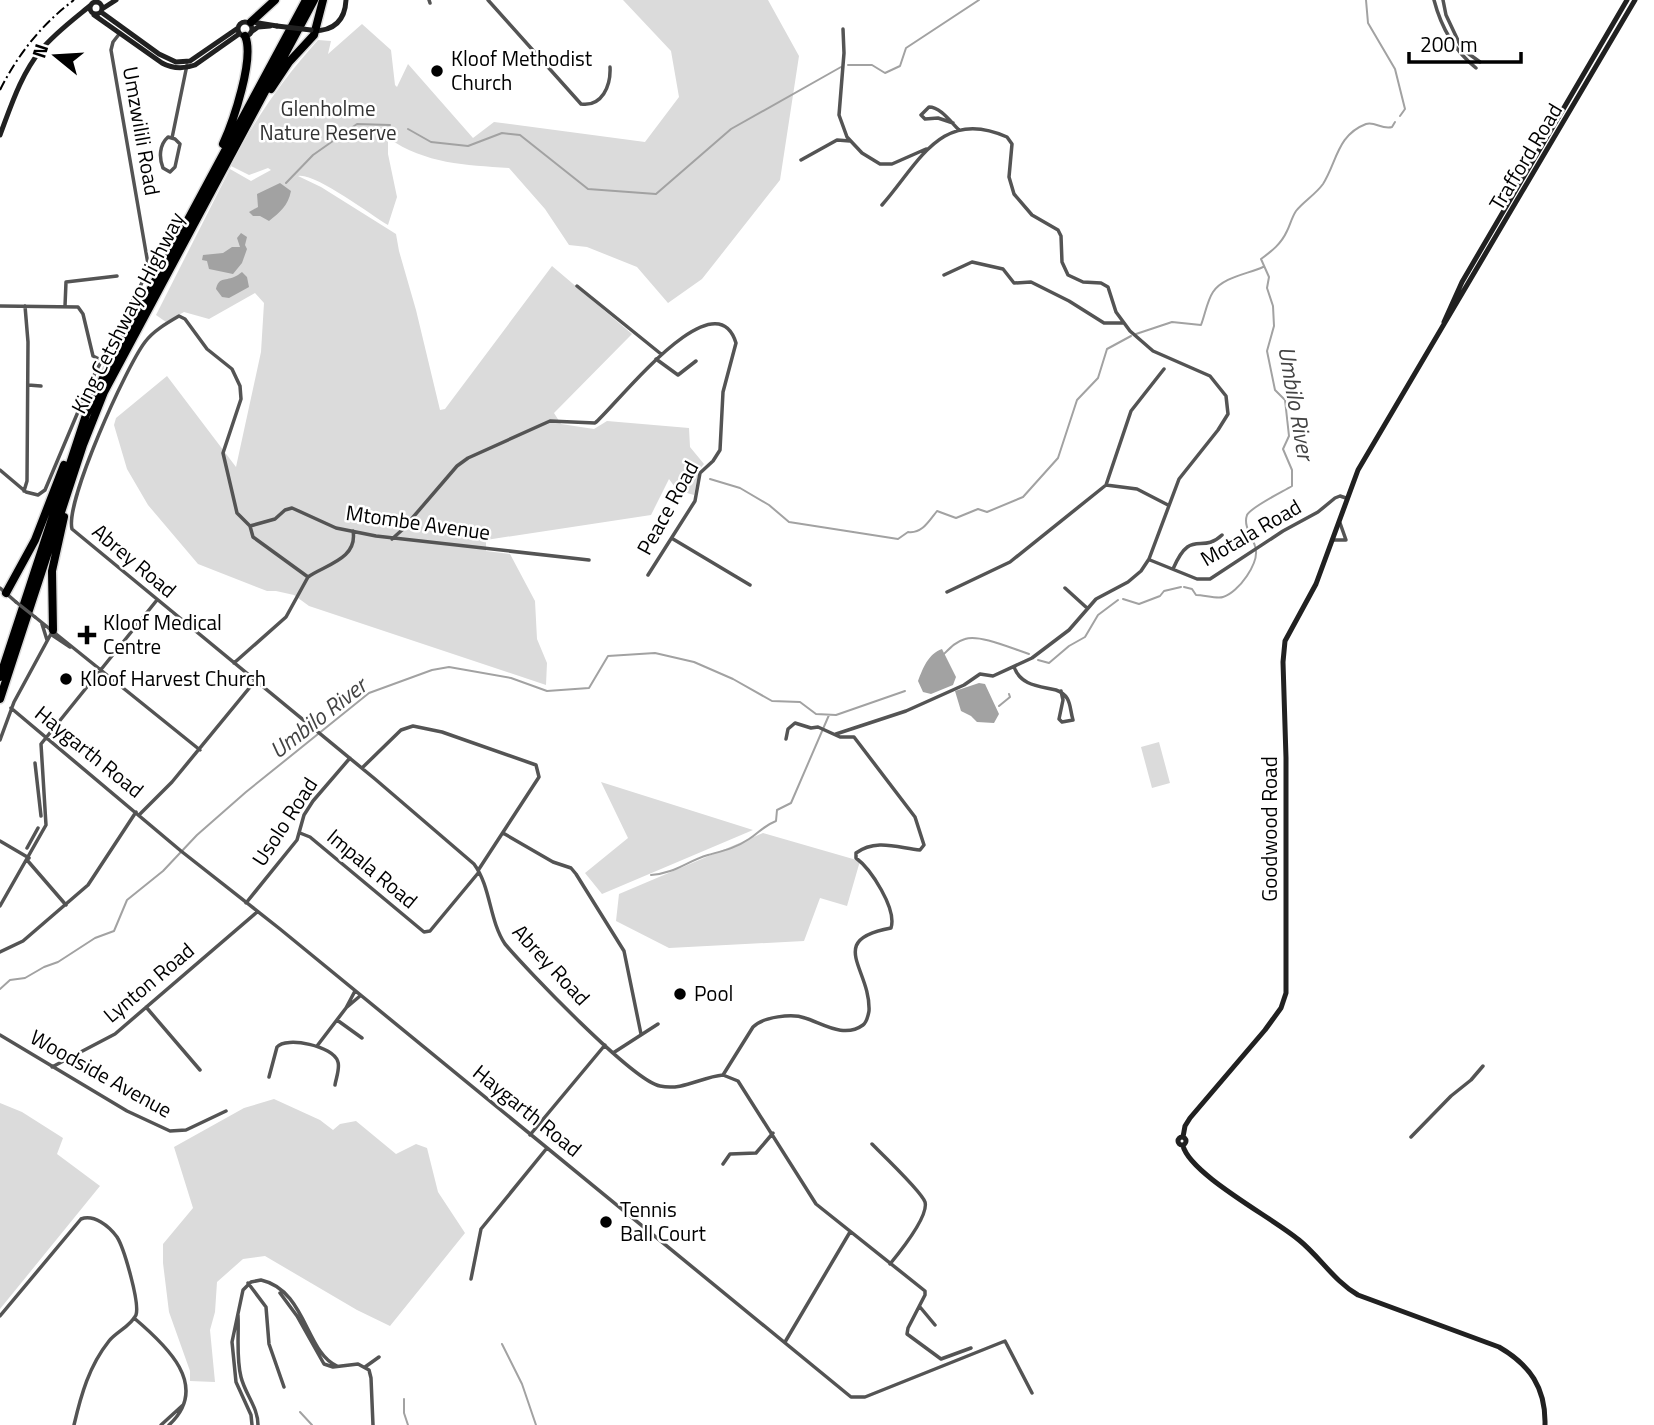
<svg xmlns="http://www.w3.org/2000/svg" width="1654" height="1425" font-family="'Titillium Web',sans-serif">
	<rect width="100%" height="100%" fill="#fff"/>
	<path fill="#dbdbdb" d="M623 0H768L799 56 780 180 702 279 668 303 637 267 587 247 569 245 545 209 509 168C465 165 426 164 388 138V154L397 197 388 225C371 215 314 172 298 176L321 187 396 234 399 251 416 310 440 410 445 409 552 266 632 334 554 413 561 424 594 429 607 421 689 428 690 447 704 464 699 470 694 495 677 490 669 479 651 515 486 540V551L510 554 535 601 537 639 547 663 546 685 309 606 294 595 276 591H267L198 564 148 505 127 469 114 425 116 418 167 376 236 467 261 352 264 303 255 293 209 319 184 312 166 322 156 315 230 169 251 181 271 170 268 168 249 175 231 166C254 120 283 79 318 40L331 41 328 54 362 24 391 50 395 85 397 87 408 64 473 138 494 122 645 142 679 97 671 51Z
		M1159 742 1170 783 1152 788 1141 747Z
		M601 782 753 830 602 894 585 873 628 838Z
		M763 833 860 861 847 906 820 898 804 941 669 948 616 921 619 894Z
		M274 1099 320 1120 333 1130 340 1124 356 1121 396 1154 416 1144 427 1148 438 1192 465 1233 390 1326 357 1310 265 1256 243 1259 217 1282 215 1312 210 1330 215 1382 190 1381V1371L169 1312 163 1263V1244L193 1208 174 1147 244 1108Z
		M0 1103 22 1112 63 1138 57 1154 100 1186 0 1309Z"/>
	<path fill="#a2a2a2" d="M280 183 291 191C288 206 280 212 269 221L260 216H253L249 212 258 207 257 194Z
		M241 233 247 237 245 245 247 249 242 263 233 274 209 269 207 261 202 260 203 255 223 253 232 247H240L237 238Z
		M242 272 247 277 249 287 229 298 222 297 216 289C219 277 224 281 234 277 237 276 239 274 242 272Z
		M942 649 956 677 953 685 931 694 923 692 918 681C923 668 928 654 942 649Z
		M979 683 985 684 999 714 994 723 977 722 971 716 961 711 955 691Z"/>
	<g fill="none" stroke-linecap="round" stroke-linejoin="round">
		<path stroke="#a2a2a2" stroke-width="2" d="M1366 0 1368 23 1395 69 1405 109 1400 116
			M848 65H872L885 73 900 66 906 48 979 0
			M408 129 431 142 468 146 502 133 520 135 588 189 656 194 731 129 841 67
			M286 183 313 155 357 124 390 125
			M1136 334 1172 322 1201 325C1205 315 1207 301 1213 292 1223 277 1248 274 1263 267
			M710 479 740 488 769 505 789 522 898 539 908 532C922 534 929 521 937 511L956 518 978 509 987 512 1023 497 1058 458 1077 400 1098 378 1107 349 1131 336
			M1184 587 1192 589 1196 595C1204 595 1217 599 1223 597 1238 593 1261 562 1255 546 1252 536 1243 526 1247 515 1251 507 1282 492 1292 486V470L1283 449 1289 436 1285 400 1275 390 1267 351 1274 326 1273 306 1267 288 1269 277 1261 259C1272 251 1281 244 1287 231 1290 225 1292 217 1296 211 1304 201 1315 195 1323 184 1337 162 1337 135 1366 124 1375 121 1382 130 1392 127L1395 122
			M1123 599 1139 604 1160 596 1164 591 1181 587
			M943 655C950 648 955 642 965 639 980 634 1013 649 1029 654
			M1038 660 1049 663 1069 646 1085 637 1098 615 1118 600
			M999 706 1010 697 1009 694
			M651 875C676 873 685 862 708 855 722 851 736 848 749 839 760 832 763 826 776 821L777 810 791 803 829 715
			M0 989 10 980 25 978 44 967 58 962 95 938 114 931 127 900 163 871 197 835 246 792 369 693 432 670 449 667 511 678 547 691 589 688 608 656 655 653 694 662 733 679 772 701 800 702 816 714 836 715 905 691
			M502 1344 522 1384 536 1425
			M404 1399V1413L408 1425
			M300 1412 312 1425"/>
		<g stroke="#dbdbdb" stroke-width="11">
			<path id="highway" d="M251 22 275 0
				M271 89 289 62 314 35 323 0
				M223 144C233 122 255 58 245 36
				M6 593 35 540 64 465
				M53 630 52 571 64 517
				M0 677 86 415 104 376 306 0
				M0 699 83 445 104 392 314 0"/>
		</g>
		<path stroke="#545454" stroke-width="3.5" d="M429 0 430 3
			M488 0 581 104C602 107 611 86 610 67
			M1434 0C1441 27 1455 51 1476 68
			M1443 0 1446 15 1462 49 1480 62
			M843 29 844 53 839 115 847 137 862 153 880 164H892L926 149
			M953 123 938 118 925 119 921 115 929 107C940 107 950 121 958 129
			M168 137 175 139 180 144 175 167 170 172 163 168C159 158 159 145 168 137Z
			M172 138 187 65
			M801 160 837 140 850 141
			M944 275 972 262 1003 269 1014 283 1031 282 1069 301 1104 323H1123
			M577 286 661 354
			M0 306 78 307 83 314 93 356 101 360
			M65 306 66 282 117 276
			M656 359 678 375 696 361
			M28 385 41 386
			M0 470 26 492 38 495 45 490 91 381 147 273 148 264 111 50 113 42 120 33
			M1106 485 1131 411 1164 369
			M24 491 27 481 28 342 25 306
			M250 526 275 519 285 510 292 508 336 528 376 536 589 560
			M392 539 402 530 457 466 468 458 550 421 595 423C614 408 715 275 736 343L723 392 720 450 713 461 700 473 695 501 648 575
			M673 539 750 585
			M1333 540H1346L1340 523
			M1150 560 1197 579H1210L1283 531 1318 512 1335 498 1340 496 1346 498
			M1173 569C1191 527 1201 555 1222 535
			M308 577C325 565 358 559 353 531
			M0 588 16 602
			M1065 588 1087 608
			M947 592 1010 562 1106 485 1137 489 1168 505
			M35 617 200 750
			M42 624 47 640
			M52 635 70 647
			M234 663 286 617 308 577 253 537 250 526 237 513 223 453 241 399 240 386 232 369 207 349 185 319 179 316C167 323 153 331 145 342 126 367 65 502 72 529L375 779 474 864C491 887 489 920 505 944 527 970 633 1081 660 1086 683 1091 701 1077 723 1075L738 1081 816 1204 925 1291V1295L908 1328 907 1334 941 1359 971 1348
			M1014 667C1021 686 1039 686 1056 690 1072 696 1069 707 1073 720L1062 722 1059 719 1063 700 1061 691
			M11 708 181 851 280 929 851 1397H865L1005 1341 1032 1393
			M836 734 906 711 964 685 980 674 993 676 1032 658 1069 630 1096 599 1128 582 1141 571 1149 559 1179 479 1218 430 1228 414 1226 396 1210 376 1153 351 1130 331 1116 312 1108 287 1101 283 1083 282 1068 275 1062 262 1061 236 1058 230 1032 215 1014 194 1009 177 1012 144 1007 137C941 107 919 163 882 205
			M0 740 14 702 52 632
			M35 763 41 816
			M362 768 401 730 413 726 442 732 536 765 539 777 479 869
			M140 814 172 782 255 681
			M300 833 310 837 424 932 430 931 479 872
			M503 833 553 862 571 868 576 874 624 951 641 1034
			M0 841 29 858
			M27 848 38 828
			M27 860 66 905
			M246 903 297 840 304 815 313 801 350 758
			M0 906 46 825 41 744 157 600
			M0 952 23 941 88 885 136 812
			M146 1007 200 1070
			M347 1007 360 996
			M337 1020 362 1038
			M0 1035 127 1111 170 1131 186 1130 226 1111
			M317 1046 346 1008 355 991
			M613 1053 658 1024
			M52 1067 115 1034 257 912
			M723 1075 753 1027C763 1017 792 1013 805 1018 822 1023 844 1039 863 1025 867 1022 868 1016 869 1011 871 969 825 940 891 928 897 909 871 869 856 858V853C876 838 899 848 920 850L924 845 915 817 854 737H840L818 727 811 728 795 723 788 729 786 739
			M269 1077 277 1047C286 1036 334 1046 338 1062 340 1069 336 1078 335 1085
			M530 1135 605 1045
			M1411 1137 1451 1096 1471 1080 1483 1066
			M872 1144C881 1153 922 1192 925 1202 929 1216 899 1253 890 1264
			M723 1164 730 1154 756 1153 773 1133
			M471 1279 481 1229 547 1148
			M248 1283 266 1307 269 1344 284 1387
			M280 1293 297 1316 324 1364 333 1367 358 1364 369 1370 371 1378 373 1425
			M920 1307 935 1325
			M238 1315C239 1335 236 1358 241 1377 245 1394 258 1407 258 1425
			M0 1316 81 1219C94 1214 109 1226 117 1237 124 1248 140 1303 136 1315 131 1326 116 1332 109 1341 89 1366 81 1395 74 1425
			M134 1318C166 1345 211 1386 169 1425
			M785 1342 850 1232
			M365 1367 379 1357
			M161 1425 183 1405
			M252 1425 251 1415 236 1382 232 1342 243 1290 251 1282 261 1280C306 1290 306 1353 337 1366"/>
		<path stroke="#212121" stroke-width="5" d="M90 8a6 6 0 1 1 12 0a6 6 0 1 1-12 0Z
			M102 9 116 0
			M101 12 159 54 176 62 190 61 238 28
			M94 15 162 63C173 69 184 69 195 65L239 34
			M253 22 277 26
			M238 29a7 7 0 1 1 14 0a7 7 0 1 1-14 0Z
			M313 31C334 31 345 21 346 0
			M251 32 258 27 270 26
			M0 135C11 106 21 74 41 50 55 33 74 19 91 5
			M1444 322 1462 282 1627 0
			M1178 1141a4 4 0 1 1 8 0a4 4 0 1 1-8 0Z
			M1183 1137 1185 1126 1190 1118 1265 1030 1281 1008 1286 993V758L1283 662 1285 641 1316 584 1358 470 1635 0
			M1183 1146C1191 1175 1273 1218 1299 1240 1320 1257 1334 1281 1358 1295L1499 1347C1530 1365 1546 1388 1545 1425"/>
		<use href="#highway" stroke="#000" stroke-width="8"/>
		<path stroke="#000" stroke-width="2" stroke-dasharray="10 3.5 2 3.5" stroke-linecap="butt" d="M0 90C18 54 42 24 74 0"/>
		<path stroke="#545454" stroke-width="3.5" d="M16 602 35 617"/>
		<path stroke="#212121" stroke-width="5" d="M277 26 311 30"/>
	</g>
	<g fill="#000" stroke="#fff" stroke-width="2.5">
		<circle cx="437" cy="71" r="7"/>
		<path d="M83.5 624.5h7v7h7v7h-7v7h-7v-7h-7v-7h7z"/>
		<circle cx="66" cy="679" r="7"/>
		<circle cx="680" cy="994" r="7"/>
		<circle cx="606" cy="1222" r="7"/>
	</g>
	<g text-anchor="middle" stroke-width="5" stroke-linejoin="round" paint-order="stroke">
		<g font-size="21" fill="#000" stroke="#fff" text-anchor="start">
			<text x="451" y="66">Kloof Methodist<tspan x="451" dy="24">Church</tspan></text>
			<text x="103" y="630">Kloof Medical<tspan x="103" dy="24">Centre</tspan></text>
			<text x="80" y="686">Kloof Harvest Church</text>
			<text x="694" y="1001">Pool</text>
			<text x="620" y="1217">Tennis<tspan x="620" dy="24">Ball Court</tspan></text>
		</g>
		<g font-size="21" fill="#323232" stroke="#fff">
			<text x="328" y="116">Glenholme<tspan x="328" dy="24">Nature Reserve</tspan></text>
		</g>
		<g font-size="21" fill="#000" stroke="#fff">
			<text transform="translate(141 131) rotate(80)" y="7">Umzwilili Road</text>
			<text transform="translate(1526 157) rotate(-59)" y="7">Trafford Road</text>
			<text transform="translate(128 313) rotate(-63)" y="7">King Cetshwayo Highway</text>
			<text transform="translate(668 508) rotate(-61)" y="7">Peace Road</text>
			<text transform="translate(418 523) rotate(8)" y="7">Mtombe Avenue</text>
			<text transform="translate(1251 533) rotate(-30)" y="7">Motala Road</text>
			<text transform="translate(134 561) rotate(40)" y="7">Abrey Road</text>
			<text transform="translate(89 752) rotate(39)" y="7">Haygarth Road</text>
			<text transform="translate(285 822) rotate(-57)" y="7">Usolo Road</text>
			<text transform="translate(1270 829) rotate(-90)" y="7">Goodwood Road</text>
			<text transform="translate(372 869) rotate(40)" y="7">Impala Road</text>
			<text transform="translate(551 965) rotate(47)" y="7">Abrey Road</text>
			<text transform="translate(149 983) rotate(-40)" y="7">Lynton Road</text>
			<text transform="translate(101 1074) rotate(29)" y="7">Woodside Avenue</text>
			<text transform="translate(527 1111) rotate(39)" y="7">Haygarth Road</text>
		</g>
		<g font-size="23" font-style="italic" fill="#434343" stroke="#fff">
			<text transform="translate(1296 403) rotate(80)" y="8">Umbilo River</text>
			<text transform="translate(318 718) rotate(-38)" y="8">Umbilo River</text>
		</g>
	</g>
	<g transform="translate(56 56) rotate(288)" stroke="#ffffff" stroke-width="5" paint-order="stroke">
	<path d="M0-5L12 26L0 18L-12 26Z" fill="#000000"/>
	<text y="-10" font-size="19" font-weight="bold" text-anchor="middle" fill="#000000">N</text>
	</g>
	<path d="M1409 52v10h112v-10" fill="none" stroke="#000000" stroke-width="3.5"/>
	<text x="1420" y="52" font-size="21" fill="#000000" stroke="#ffffff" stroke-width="5" paint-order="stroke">200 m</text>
</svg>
